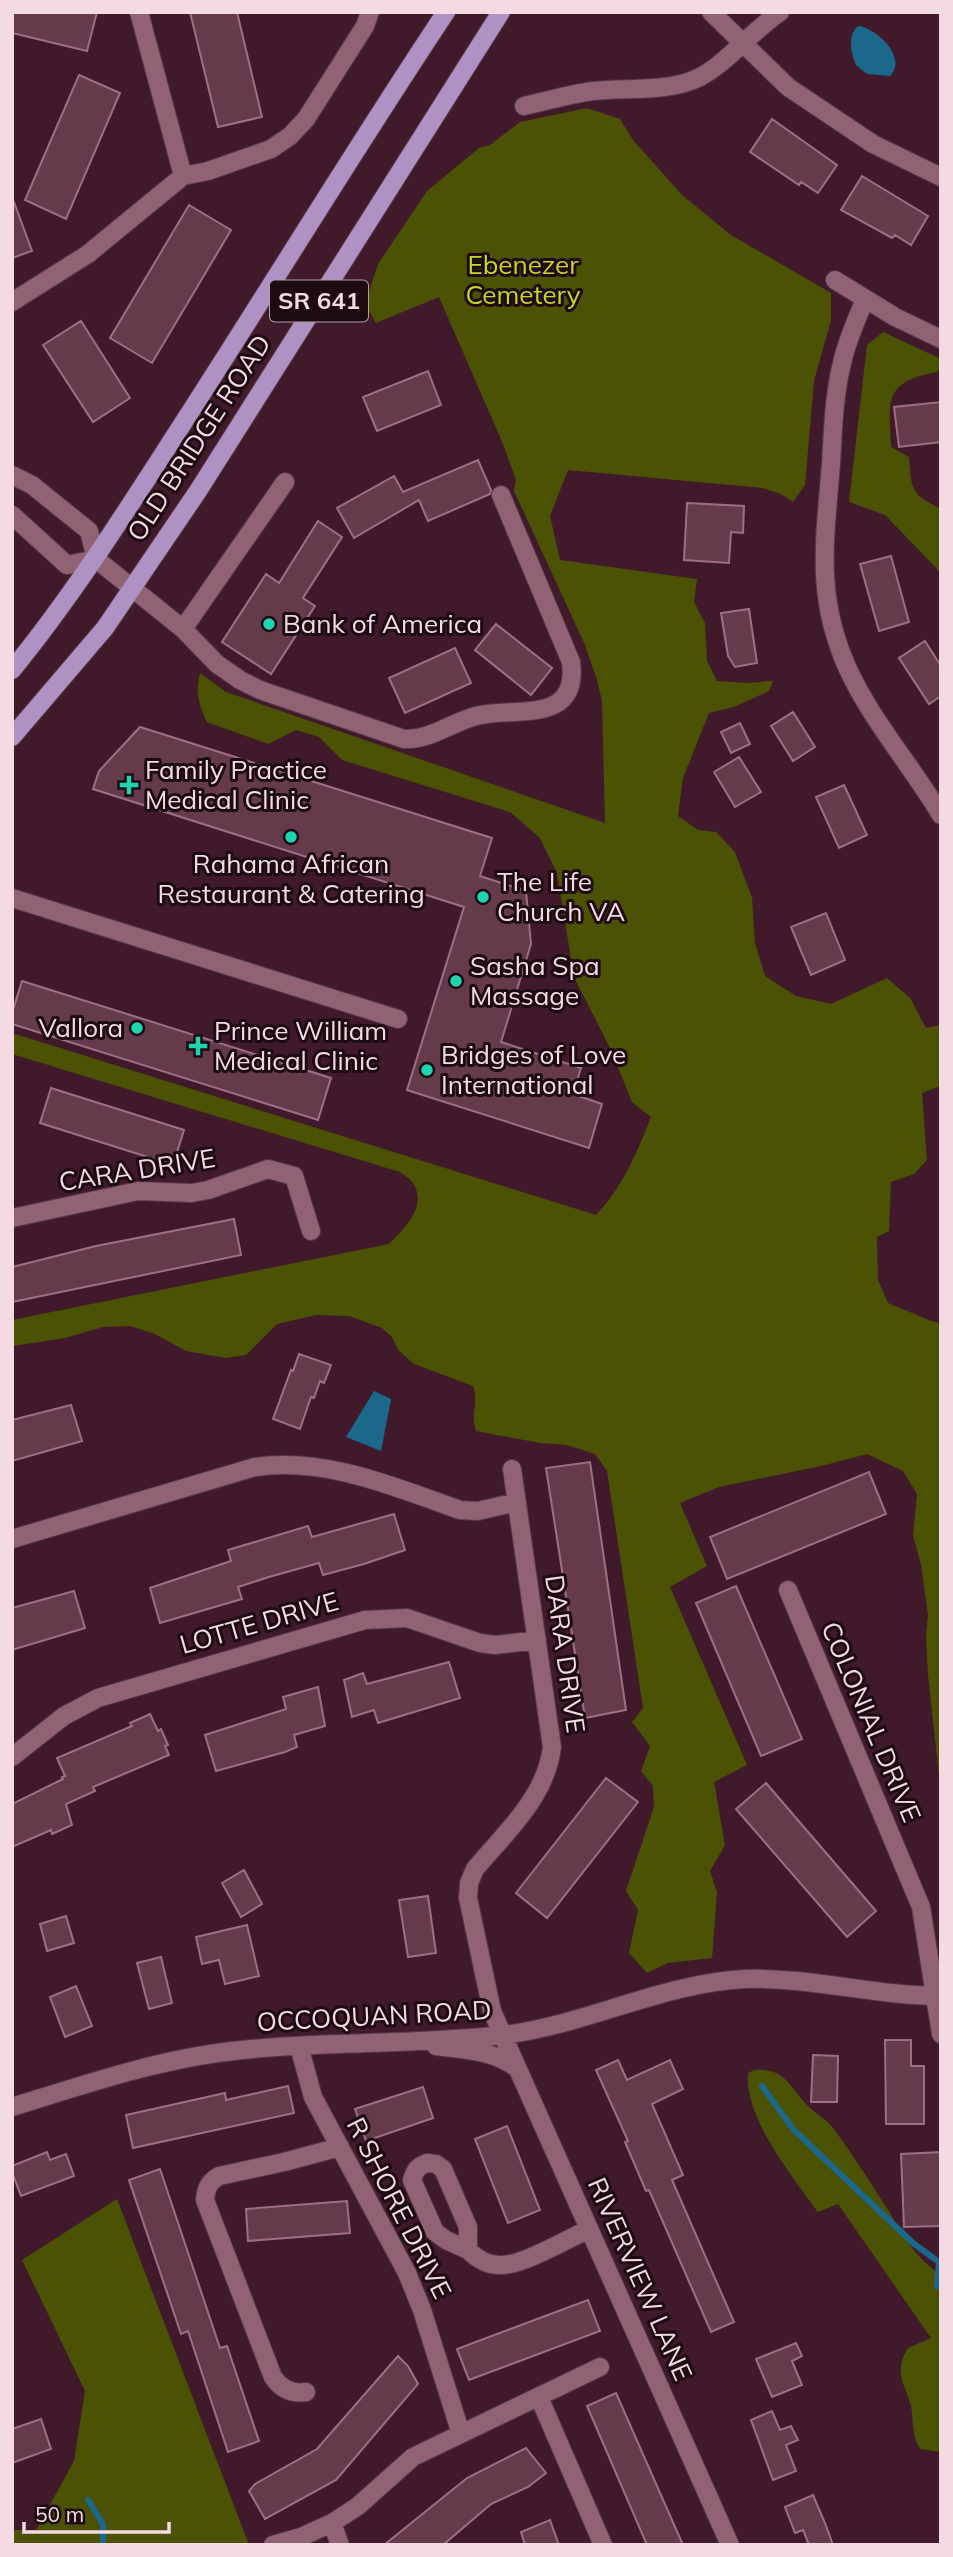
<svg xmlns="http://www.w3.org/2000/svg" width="953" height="2557" font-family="Mulish,sans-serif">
	<rect width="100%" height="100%" fill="#401a2b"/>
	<path fill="#4c5203" d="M587 108 620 119 633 140 682 195 731 235 831 293V320L814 381 805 485 793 502 781 494 763 488 568 470 550 516 560 560 697 579 694 602 705 623 707 661 717 681 747 683 773 681 769 691 734 707 709 713 683 778 678 816 698 830 716 832 735 852 752 898 755 943 765 976 796 996 831 1004 887 978 910 998 926 1028 941 1025V1086L922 1093 927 1160 914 1174 891 1182 889 1231 877 1237 878 1280 888 1303 931 1321 941 1323V1479L939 1485 941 1492V1793L928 1675 926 1636 928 1615 921 1565 913 1535 917 1494 903 1471 867 1454 821 1466 719 1487 680 1503 707 1566 670 1587 747 1765 714 1782 725 1845 710 1871 717 1892 712 1958 668 1963 647 1973 629 1953 638 1910 626 1891 654 1807 653 1786 641 1771 650 1746 632 1722 643 1708 607 1471 595 1454 567 1445 540 1443 476 1431C470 1413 479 1405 473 1386L414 1364 398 1350 392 1337 382 1328 349 1316 316 1315 277 1324 246 1355 226 1358 186 1351 155 1334 130 1326 103 1327 65 1338 12 1346V1320L389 1244C404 1229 428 1206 413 1183 410 1179 404 1175 400 1172L12 1054V1033L596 1215C622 1188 638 1151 651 1117L632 1102 611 1050 574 977 557 873 540 838 510 812 342 760 319 737 296 730 268 744 207 722C199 705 195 692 200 673L226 692 605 823 602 701 597 680 585 645 514 491 516 480 503 444 439 297 376 323 365 304 378 264 427 191 479 148 490 145 520 122Z
		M883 332 941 359V367L937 372C883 382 889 400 891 447L909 457C912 491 910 493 941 509V573L885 515 849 502 867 345Z
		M754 2070C787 2068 789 2087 808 2106 816 2114 826 2119 833 2128 853 2155 872 2185 890 2213 906 2240 915 2257 941 2275V2452L920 2449C911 2434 914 2422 911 2406 908 2393 900 2382 901 2369 901 2361 904 2355 908 2348L931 2338 838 2204 818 2212C793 2177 744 2118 748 2073Z
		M117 2199 249 2545H12V2530H36L74 2461 85 2391 22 2260Z"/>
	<path fill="#1b688b" d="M858 26C877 28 908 58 890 76L867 74 856 65C851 53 847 36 858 26Z
		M374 1391 391 1399 381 1451 346 1437Z"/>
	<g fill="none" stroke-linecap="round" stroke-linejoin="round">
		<path stroke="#1b688b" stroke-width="6" d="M762 2086 793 2129 913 2243 939 2262 937 2286 941 2287
			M88 2500 103 2524V2545"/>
	</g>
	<path fill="#653b4c" stroke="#9e6f82" stroke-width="2" d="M12 12H97L87 51 12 33Z
		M190 12H237L262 117 218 127Z
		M79 75 120 93 66 219 25 200Z
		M772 119 837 165 818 193 801 182 799 185 750 152Z
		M862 176 928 216 911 245 895 235 892 238 841 210Z
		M14 202 32 251 12 258V203Z
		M189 205 231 230 152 363 110 338Z
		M81 321 130 398 93 422 43 345Z
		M428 371 441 405 377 431 363 397Z
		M941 402V442L899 447 894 407Z
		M478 460 491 490 490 494 428 521 419 500 354 538 337 508 394 476 403 492Z
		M687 503 744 506 743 533 731 532 729 563 684 560Z
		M318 521 342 537 303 598 315 606 271 674 222 642 266 574 279 583Z
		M891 556 909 622 879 631 860 564Z
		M749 609 757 663 735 667 728 656 721 613Z
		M496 624 552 668 531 695 475 650Z
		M925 641 941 666V696L929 704 899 658Z
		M455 648 471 683 405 713 389 678Z
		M793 712 815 747 793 761 771 726Z
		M740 723 750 744 731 753 721 732Z
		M140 727 492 838 480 876 526 891 531 944 501 1042 581 1068 573 1094 602 1104 589 1148 407 1090 464 907 93 789 99 771Z
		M739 757 761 792 735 807 714 772Z
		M844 785 867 835 839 848 816 797Z
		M826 913 845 960 811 975 791 927Z
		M22 981 331 1078 318 1120 12 1024V1013Z
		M51 1088 184 1130 173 1165 40 1123Z
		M234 1219 241 1255 12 1302V1267L96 1246Z
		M299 1354 331 1365 324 1383 320 1381 314 1398 311 1397 300 1429 273 1419 291 1370 293 1371Z
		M71 1405 82 1441 12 1461V1420Z
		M590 1462 626 1710 585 1718 546 1468Z
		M869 1472 886 1514 727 1579 710 1537Z
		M394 1514 405 1550 364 1564 323 1575 319 1563 269 1577 238 1587 242 1599 160 1623 150 1588 231 1561 228 1550 308 1526 312 1537Z
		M736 1586 802 1739 761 1756 696 1603Z
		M74 1591 85 1628 12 1650V1608Z
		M449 1662 460 1698 378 1723 374 1710 352 1717 344 1680 363 1673 367 1684Z
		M318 1687 325 1726 294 1735 297 1747 285 1752 216 1771 205 1735 286 1709 283 1697Z
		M150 1714 158 1731 161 1729 168 1745 165 1746 169 1755 93 1787 95 1791 66 1804 72 1825 52 1834 51 1830 12 1847V1804L63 1779 62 1777 65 1776 57 1758 132 1726 130 1723Z
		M606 1778 638 1802 547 1918 516 1893Z
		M766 1783 876 1911 847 1937 736 1809Z
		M244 1870 262 1904 241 1917 222 1883Z
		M428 1896 436 1953 408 1957 399 1900Z
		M66 1916 74 1943 47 1951 40 1924Z
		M247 1925 259 1976 225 1984 219 1960 202 1964 196 1937Z
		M161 1957 172 2003 149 2009 137 1963Z
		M76 1986 92 2026 65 2037 50 1997Z
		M885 2040H911V2066H924V2124H886Z
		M813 2055 838 2056 837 2102H811Z
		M618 2060 627 2080 670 2060 683 2089 652 2104 683 2175 672 2180 734 2322 711 2332 649 2190 646 2191 625 2142 628 2141 596 2070Z
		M288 2086 294 2113 133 2148 126 2115 225 2093 226 2100Z
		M423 2087 433 2118 366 2141 355 2109Z
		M507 2126 540 2210 508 2223 475 2139Z
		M47 2152 50 2160 66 2154 74 2176 21 2196 12 2172V2166Z
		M941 2152V2226L904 2227 901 2154Z
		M160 2169 220 2348 227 2346 259 2441 228 2452 188 2331 181 2334 129 2180Z
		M347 2201 350 2233 248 2241 246 2209Z
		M588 2300 600 2331 469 2380 457 2349Z
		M796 2343 802 2356 792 2361 802 2385 772 2397 756 2359Z
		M398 2356 408 2366 418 2384 336 2480 265 2519 249 2491 255 2484 317 2449Z
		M616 2393 683 2545H647L587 2406Z
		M772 2411 780 2430 791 2426 798 2440 786 2445 796 2471 773 2480 751 2420Z
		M41 2419 51 2449 12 2463V2429Z
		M526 2448 546 2473 528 2487 491 2504 443 2545H384L467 2478Z
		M813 2495 825 2523 833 2545H809L803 2530 795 2533 785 2507Z
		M550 2520 559 2545H525L521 2532Z"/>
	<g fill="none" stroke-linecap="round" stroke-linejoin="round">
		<g stroke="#573746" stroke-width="20">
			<path id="minor" d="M139 12 183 176
				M711 12 788 87 873 144 941 177
				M524 106C547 101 570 94 593 91 628 87 668 93 700 77 728 62 752 31 780 12
				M835 280 895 317 941 339
				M865 299C857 319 848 338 843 359 834 393 833 429 831 464 825 539 815 595 847 667 871 720 911 765 941 815
				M12 302 88 254 183 176 208 171 271 149 290 136 306 119 365 26 370 12
				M12 475 32 485 89 531 96 559 183 629 217 664 240 680 260 690 404 739C431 740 450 723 476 716 515 706 579 726 571 662L501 495
				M12 515 67 565 96 559
				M183 629 285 482
				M12 898 398 1019
				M12 1218 138 1191 192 1193 208 1190 268 1169 294 1176 311 1231
				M512 1469 552 1747C546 1797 506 1832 475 1869L469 1883 468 1898 492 2011 730 2545
				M12 1539 255 1467C327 1457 394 1487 460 1510L478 1511 517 1502
				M788 1590 921 1907 941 2034
				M12 1757 64 1716 98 1698 365 1620 407 1618 480 1643 495 1645 537 1640
				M299 2046 313 2097 407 2273 422 2310 461 2434
				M436 2046C465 2050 494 2050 518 2069
				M12 2107C80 2086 147 2063 217 2053 312 2040 408 2046 503 2035 586 2025 662 1983 745 1979 811 1977 875 1996 941 1996
				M427 2163 436 2164 443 2169 468 2227V2250L446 2240 435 2232 412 2180C415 2170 418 2166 427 2163Z
				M468 2250C477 2259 489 2266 502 2265 523 2265 568 2239 589 2229
				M306 2392C292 2394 281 2389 273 2377L205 2200C206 2188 209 2182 219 2176L284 2162 340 2147
				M539 2397 603 2545
				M332 2523 340 2545
				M273 2545 301 2537 332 2523 358 2506 413 2457 600 2367"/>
		</g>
		<g stroke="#573746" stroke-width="20">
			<path id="major" d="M12 670C74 594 125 513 178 431 268 292 354 150 446 12
				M12 737 105 628 198 491 501 12"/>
		</g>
		<use href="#minor" stroke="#906274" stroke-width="18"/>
		<use href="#major" stroke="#ad92c3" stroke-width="18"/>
	</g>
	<g fill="#1fd5b0" stroke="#1d0b13" stroke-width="2.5">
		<circle cx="269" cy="624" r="7"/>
		<path d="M125.5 774.5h7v7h7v7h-7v7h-7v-7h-7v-7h7z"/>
		<circle cx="291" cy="837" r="7"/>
		<circle cx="483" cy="897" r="7"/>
		<circle cx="456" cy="981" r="7"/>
		<circle cx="137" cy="1028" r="7"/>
		<path d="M194.5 1035.5h7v7h7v7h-7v7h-7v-7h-7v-7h7z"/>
		<circle cx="427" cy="1070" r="7"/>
	</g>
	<g text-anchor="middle" stroke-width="6" stroke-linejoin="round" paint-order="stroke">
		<rect fill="#1d0b13" stroke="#b49ca5" stroke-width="2" x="270" y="280.5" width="98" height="41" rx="5"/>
		<g font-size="24" font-weight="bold" fill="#f4dae3">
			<text x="319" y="309">SR 641</text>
		</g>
		<g font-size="26" fill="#cad61f" stroke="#1d0b13">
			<text x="523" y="274">Ebenezer<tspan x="523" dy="30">Cemetery</tspan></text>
		</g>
		<g font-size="26" fill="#f4dae3" stroke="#1d0b13">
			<text transform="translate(199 438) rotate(-57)" y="9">OLD BRIDGE ROAD</text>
			<text transform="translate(137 1170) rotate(-9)" y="9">CARA DRIVE</text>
			<text transform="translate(259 1623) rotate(-16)" y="9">LOTTE DRIVE</text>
			<text transform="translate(565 1654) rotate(82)" y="9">DARA DRIVE</text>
			<text transform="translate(871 1722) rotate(67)" y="9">COLONIAL DRIVE</text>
			<text transform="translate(374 2016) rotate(-3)" y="9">OCCOQUAN ROAD</text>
			<text transform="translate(399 2208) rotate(63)" y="9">R SHORE DRIVE</text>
			<text transform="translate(640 2279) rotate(66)" y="9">RIVERVIEW LANE</text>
		</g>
		<g font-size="26" fill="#f4dae3" stroke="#1d0b13" text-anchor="start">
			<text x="283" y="633">Bank of America</text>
			<text x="145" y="779">Family Practice<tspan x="145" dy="30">Medical Clinic</tspan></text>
			<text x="291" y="873" text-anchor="middle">Rahama African<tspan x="291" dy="30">Restaurant &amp; Catering</tspan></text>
			<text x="497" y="891">The Life<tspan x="497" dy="30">Church VA</tspan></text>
			<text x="470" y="975">Sasha Spa<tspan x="470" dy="30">Massage</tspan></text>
			<text x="123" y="1037" text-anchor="end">Vallora</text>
			<text x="214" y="1040">Prince William<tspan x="214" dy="30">Medical Clinic</tspan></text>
			<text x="441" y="1064">Bridges of Love<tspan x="441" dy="30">International</tspan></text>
		</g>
	</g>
	<rect width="953" height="2557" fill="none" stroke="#f4dae3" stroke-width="28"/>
	<path d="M24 2522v10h145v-10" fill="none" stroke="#f4dae3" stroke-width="3.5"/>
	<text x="35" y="2522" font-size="21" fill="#f4dae3" stroke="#1d0b13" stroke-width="5" paint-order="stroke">50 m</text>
</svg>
